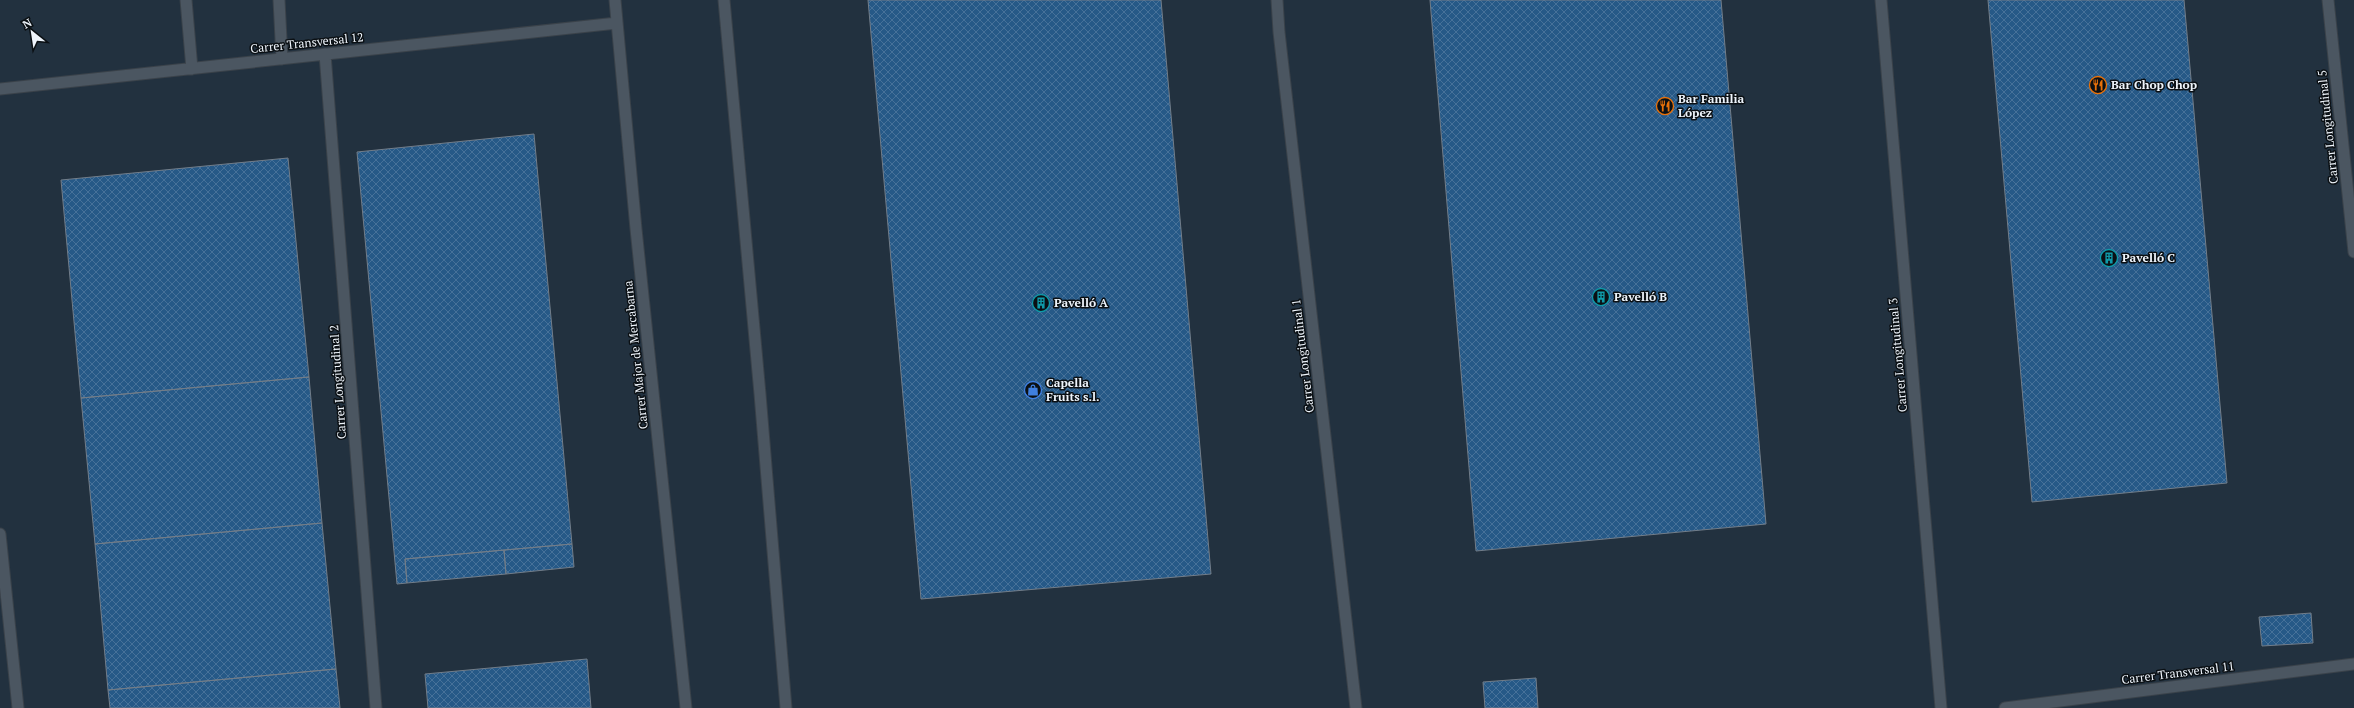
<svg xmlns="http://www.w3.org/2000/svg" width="2354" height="708" font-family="'PT Serif',serif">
	<defs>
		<pattern id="building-cross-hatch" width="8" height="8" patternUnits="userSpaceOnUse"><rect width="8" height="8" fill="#265987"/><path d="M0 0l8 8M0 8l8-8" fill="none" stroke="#467199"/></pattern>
	</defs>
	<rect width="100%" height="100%" fill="#1d2731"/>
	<path fill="#22313f" d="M0 0H2354V708H0Z"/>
	<path fill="url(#building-cross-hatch)" stroke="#727d89" d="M868 0H1161L1211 574 921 599Z
		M1430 0H1721L1766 524 1476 551Z
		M1988 0H2184L2227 483 2032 502Z
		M534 134 572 544 405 559 407 583 397 584 357 152Z
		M288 158 309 377 81 398 61 180Z
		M309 377 322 523 95 544 81 398Z
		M322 523 336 669 108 690 95 544Z
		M572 544 574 567 506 574 504 550Z
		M504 550 506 574 407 583 405 559Z
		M2311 613 2313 643 2262 646 2259 617Z
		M587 659 591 708H428L425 674Z
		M336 669 340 708H110L108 690Z
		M1536 678 1538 708H1485L1483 682Z"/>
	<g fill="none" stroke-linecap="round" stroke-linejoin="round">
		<g stroke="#3a424a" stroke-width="13">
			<path id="service" d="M186 0 192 69
				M279 0 282 59
				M615 0 636 229 686 708
				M724 0 760 394 786 708
				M1277 0 1279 32 1356 708
				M1881 0 1941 708
				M2328 0 2354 252
				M325 54 376 708
				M0 89 617 23
				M0 534 18 708
				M2005 708 2354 664"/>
		</g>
		<use href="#service" stroke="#4b5661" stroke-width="11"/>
	</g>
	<defs>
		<g id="restaurant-ring" transform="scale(0.9)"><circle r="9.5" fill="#0b1014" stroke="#e8710a" stroke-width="1.5"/><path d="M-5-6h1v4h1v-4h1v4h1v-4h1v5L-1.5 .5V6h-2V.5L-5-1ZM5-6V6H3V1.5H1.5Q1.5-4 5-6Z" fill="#e8710a"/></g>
		<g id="building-ring" transform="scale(0.9)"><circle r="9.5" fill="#0b1014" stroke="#0f9aa8" stroke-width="1.5"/><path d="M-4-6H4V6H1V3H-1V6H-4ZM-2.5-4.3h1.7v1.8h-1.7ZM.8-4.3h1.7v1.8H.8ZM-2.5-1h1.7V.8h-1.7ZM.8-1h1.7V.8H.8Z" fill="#0f9aa8"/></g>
		<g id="shop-ring" transform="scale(0.9)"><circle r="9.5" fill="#0b1014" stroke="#3f7fe0" stroke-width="1.5"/><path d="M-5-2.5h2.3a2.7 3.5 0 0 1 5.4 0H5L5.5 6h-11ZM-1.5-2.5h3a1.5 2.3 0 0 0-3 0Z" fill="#3f7fe0"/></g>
	</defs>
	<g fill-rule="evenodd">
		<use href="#restaurant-ring" x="2098" y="85"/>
		<use href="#restaurant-ring" x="1665" y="106"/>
		<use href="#building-ring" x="2109" y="258"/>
		<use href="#building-ring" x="1601" y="297"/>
		<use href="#building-ring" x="1041" y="303"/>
		<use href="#shop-ring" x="1033" y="390"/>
	</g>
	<g text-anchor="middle" stroke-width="3" stroke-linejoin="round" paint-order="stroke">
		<g font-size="12" fill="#eff5fc" stroke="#0b1014">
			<text transform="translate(307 43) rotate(-6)" y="4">Carrer Transversal 12</text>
			<text transform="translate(2328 127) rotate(-96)" y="4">Carrer Longitudinal 5</text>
			<text transform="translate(636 355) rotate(-96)" y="4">Carrer Major de Mercabarna</text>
			<text transform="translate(1898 355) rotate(-95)" y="4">Carrer Longitudinal 3</text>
			<text transform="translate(1303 356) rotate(-97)" y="4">Carrer Longitudinal 1</text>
			<text transform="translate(338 382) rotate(-94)" y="4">Carrer Longitudinal 2</text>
			<text transform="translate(2178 673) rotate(-7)" y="4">Carrer Transversal 11</text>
		</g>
		<g font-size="12" font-weight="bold" fill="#eff5fc" stroke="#0b1014" text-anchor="start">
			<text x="2111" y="89">Bar Chop Chop</text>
			<text x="1678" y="103">Bar Familia<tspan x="1678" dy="14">López</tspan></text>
			<text x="2122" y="262">Pavelló C</text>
			<text x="1614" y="301">Pavelló B</text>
			<text x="1054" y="307">Pavelló A</text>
			<text x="1046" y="387">Capella<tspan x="1046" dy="14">Fruits s.l.</tspan></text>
		</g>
	</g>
	<g transform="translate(32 32) rotate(330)" stroke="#0b1014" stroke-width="3" paint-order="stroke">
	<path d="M0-3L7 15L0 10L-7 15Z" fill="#eff5fc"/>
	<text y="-6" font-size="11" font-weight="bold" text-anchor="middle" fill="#eff5fc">N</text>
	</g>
</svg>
